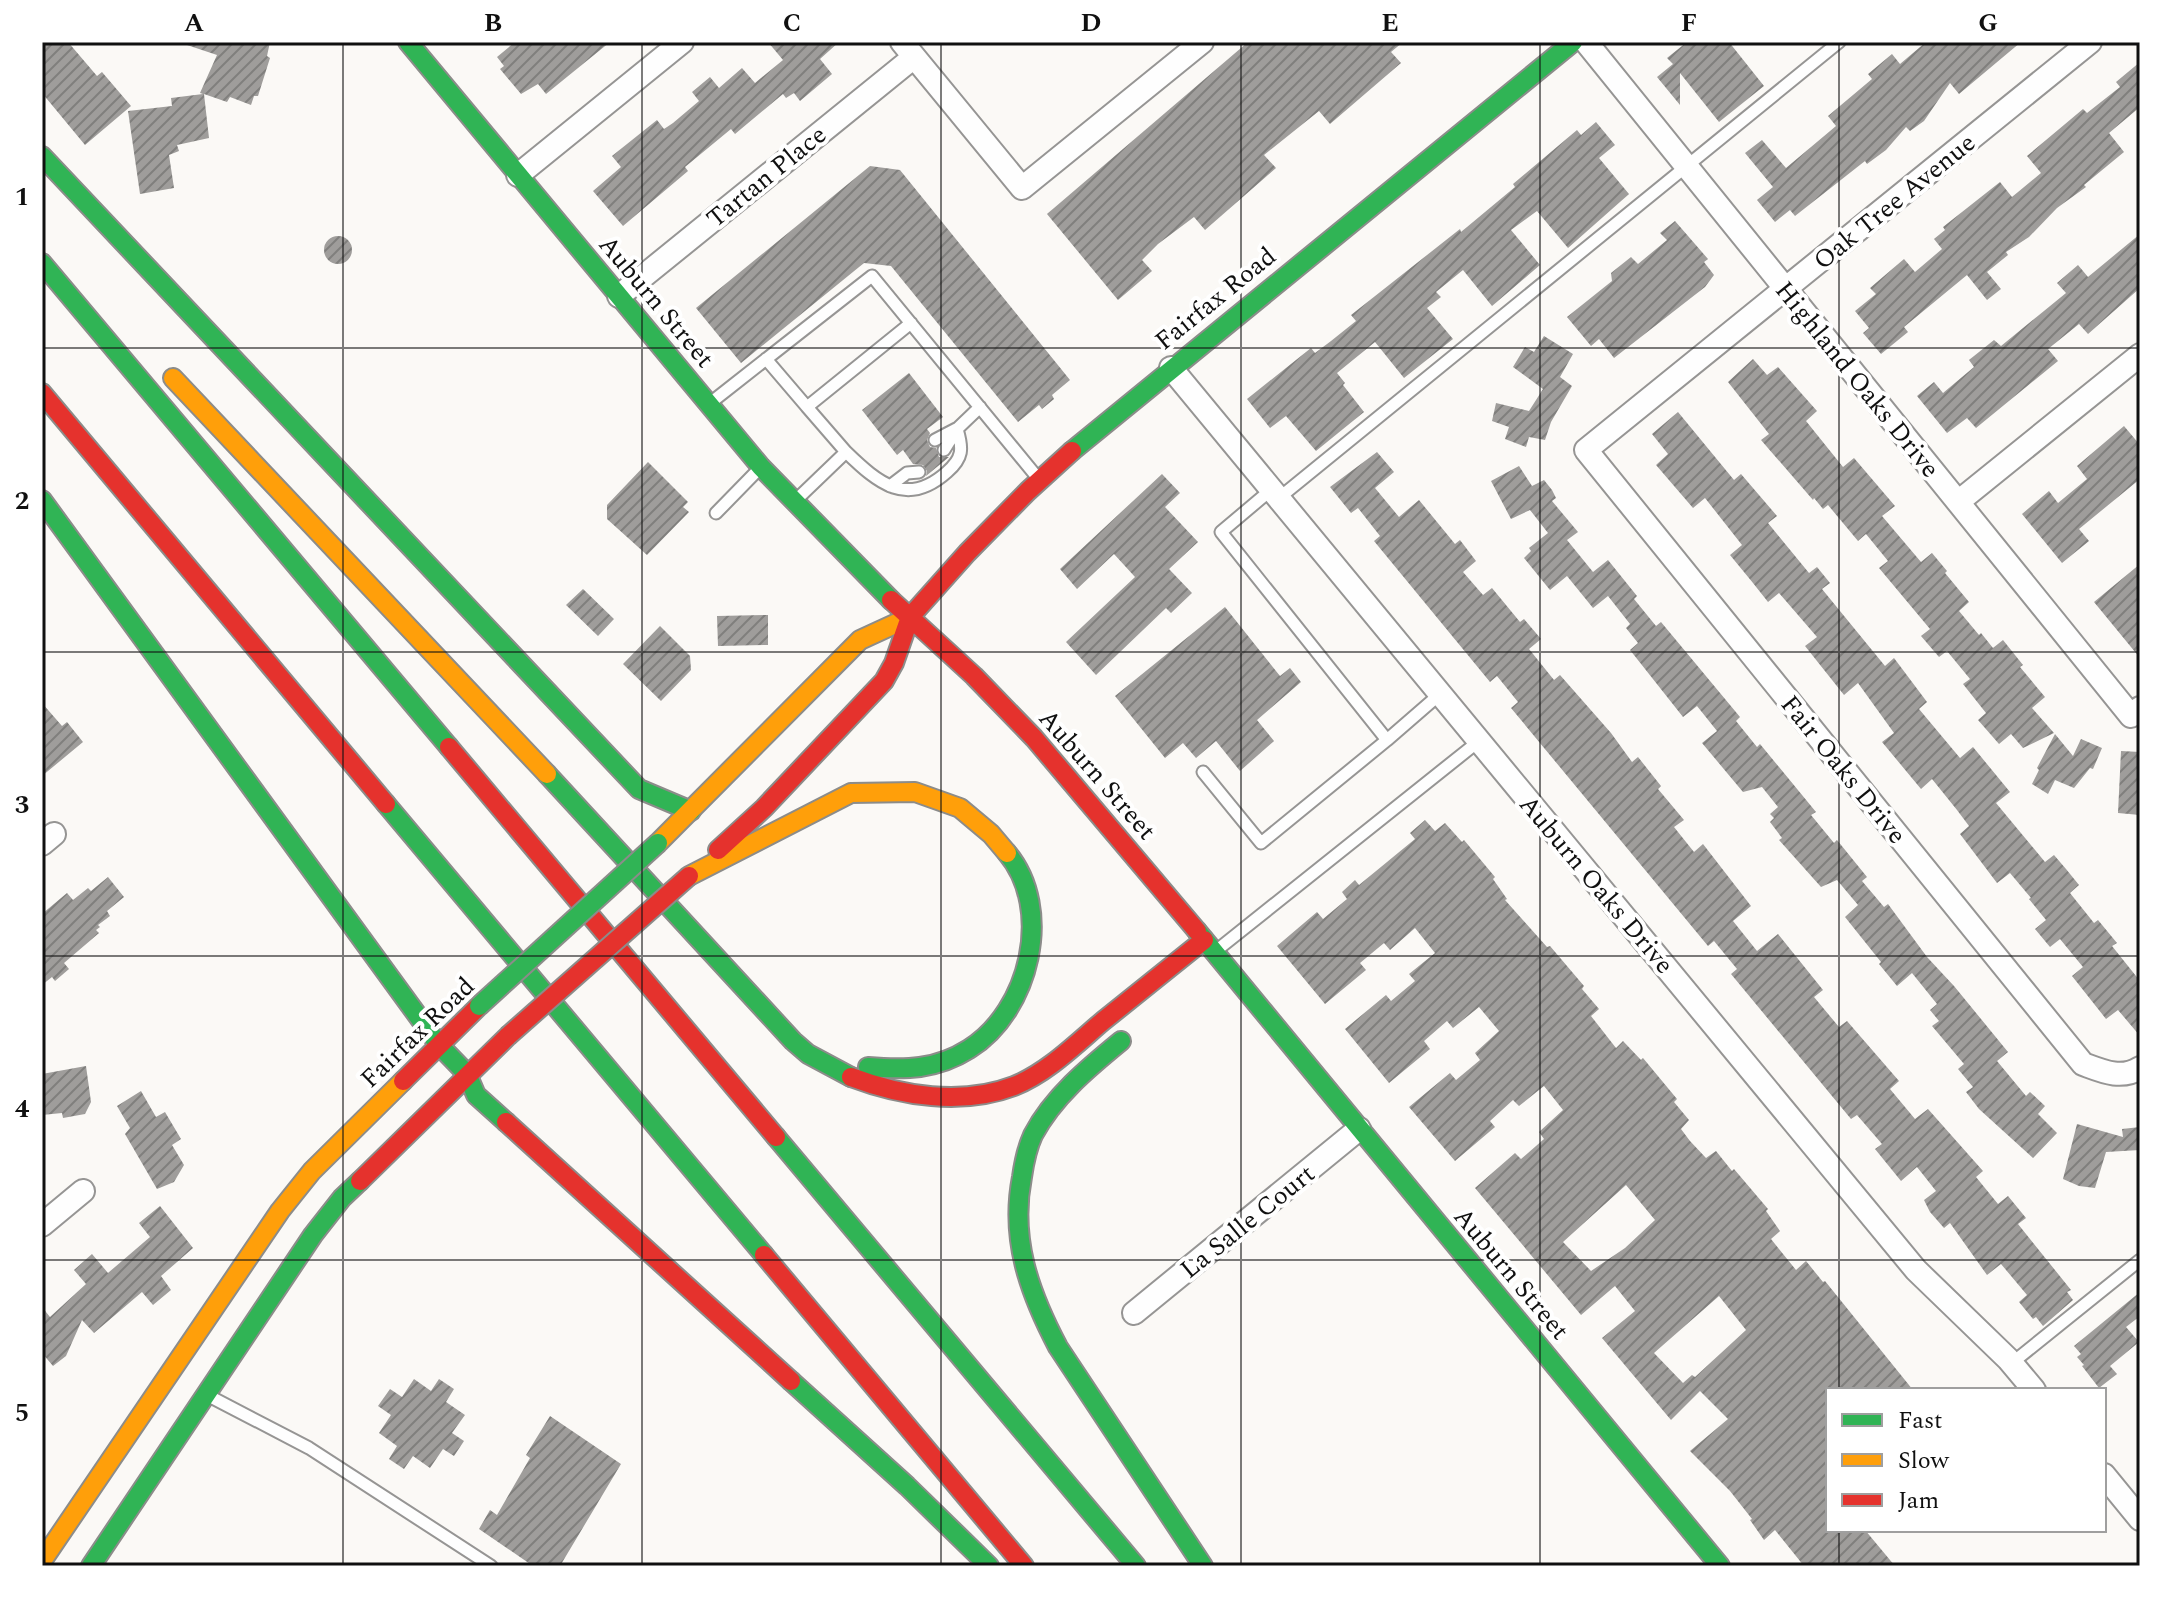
<svg xmlns="http://www.w3.org/2000/svg" width="2182" height="1608" font-family="Spectral,serif">
	<defs>
		<pattern id="building-hatch" width="6" height="6" patternUnits="userSpaceOnUse" patternTransform="scale(2)"><rect width="6" height="6" fill="#9f9d9b"/><path d="M-1 1l2-2M0 6l6-6M5 7l2-2" fill="none" stroke="#807f7d"/></pattern>
	</defs>
	<rect width="100%" height="100%" fill="#fbf9f6"/>
	<path fill="url(#building-hatch)" fill-rule="evenodd" d="M42 42H68L97 76 102 72 131 106 85 145 42 93Z
		M188 42H270L267 56 270 58 258 96H254L251 105 230 97 227 102 204 94 209 138 177 145 179 151 169 155 174 188 140 194 128 111 172 106 171 98 203 94 200 93 217 55 187 45Z
		M515 42H610L546 94 538 84 521 94 500 69 504 66 497 57Z
		M768 42H839L820 59 832 74 800 101 794 93 786 98 783 94 735 134 731 129 685 167 688 171 623 226 593 191 621 167 612 156 657 120 664 129 673 123 699 101 692 92 710 77 719 88 742 68 755 83 783 60Z
		M1248 42H1403L1391 52 1401 63 1330 124 1319 111 1264 155 1276 168 1205 230 1194 217 1158 244 1142 260 1152 271 1118 300 1047 214Z
		M1687 42H1729L1764 86 1719 122 1680 73V105L1657 77 1673 64 1667 58Z
		M1926 42H2021L1959 94 1950 83 1924 121 1910 131 1906 127 1886 150 1867 164 1865 161 1795 216 1790 210 1775 222 1757 200 1773 187 1745 153 1762 140 1786 168 1836 126 1828 116 1872 79 1868 74 1892 54 1900 64Z
		M2140 62V107L2109 133 2124 152 2084 185 2086 187 2057 208 2029 237 2006 252 2008 255 1987 272 2001 289 1987 300 1967 275 1904 327 1908 332 1881 354 1863 333 1869 328 1855 311 1876 294 1870 288 1904 259 1915 272 1942 249 1934 239 1945 230 1943 227 2000 182 2012 197 2041 173 2027 156 2083 109 2087 113 2120 87 2116 82Z
		M1596 122 1615 145 1599 158 1629 194 1568 248 1537 211 1511 230 1540 265 1492 306 1463 270 1436 292 1441 297 1427 308 1453 339 1404 378 1375 342 1337 373 1345 383 1343 385 1364 412 1316 451 1286 416 1270 428 1247 399 1311 348 1315 353 1331 341 1356 321 1351 315 1460 229 1461 232 1515 187 1513 184 1577 130 1581 135Z
		M870 166 900 170 1070 380 1052 395 1054 399 1042 409 1039 405 1018 422 891 266 864 263 741 363 696 308Z
		M1675 221 1708 259 1704 262 1714 275 1705 287 1614 358 1599 339 1591 346 1567 317 1612 281 1611 273 1631 257 1638 264 1667 240 1660 233Z
		M2140 234V288L2088 334 2079 324 2048 349 2058 361 1976 428 1967 418 1947 433 1917 396 1934 382 1943 393 1974 367 1969 360 1994 340 2001 346 2066 293 2057 283 2078 265 2088 277Z
		M324 250a14 14 0 1 1 28 0a14 14 0 1 1-28 0Z
		M1544 336 1573 354 1560 377 1572 386 1551 422 1545 440 1529 437 1526 447 1505 439 1509 427 1492 421 1496 403 1529 411 1543 389 1513 367 1525 347 1534 352Z
		M1753 359 1767 375 1778 367 1801 393 1817 411 1806 421 1843 467 1854 458 1895 506 1882 516 1921 562 1932 553 1947 571 1945 573 1969 602 1959 611 1979 635 1981 633 1993 648 2003 640 2023 665 2020 667 2045 697 2032 708 2054 733 2023 748 2011 734 1999 744 1978 720 1986 713 1963 684 1970 679 1947 651 1939 657 1921 636 1930 629 1879 568 1888 561 1866 534 1858 541 1828 505 1823 509 1814 498 1813 500 1761 440 1769 434 1728 382Z
		M909 373 943 417 927 429 930 433 927 440 930 447 936 448 939 457H949L926 476 927 471 923 465 913 464 903 450 897 455 862 410Z
		M1678 412 1734 480 1741 474 1777 516 1768 523 1809 573 1817 567 1830 583 1822 589 1885 666 1894 658 1927 702 1919 709 1960 758 1973 747 2010 792 1996 803 2045 862 2054 855 2066 869 2079 885 2070 893 2094 923 2098 920 2117 943 2112 946 2140 981V1036L2118 1010 2106 1019 2072 976 2083 967 2060 939 2050 947 2035 929 2046 920 2029 899 2031 898 2010 873 1997 883 1960 834 1969 826 1957 810 1932 779 1921 789 1882 742 1894 733 1858 683 1844 695 1805 646 1817 637 1779 593 1768 602 1753 583 1730 555 1742 545 1705 498 1693 508 1656 465 1668 454 1652 434Z
		M2124 426 2140 445V479L2079 529 2089 541 2062 563 2022 514 2049 491 2058 503 2087 479 2077 466Z
		M1377 452 1394 472 1375 488 1399 517 1419 500 1455 544 1460 540 1476 561 1463 572 1483 595 1492 588 1520 622 1524 619 1541 639 1529 649 1554 680 1560 675 1611 733 1632 762 1638 757 1661 786 1658 789 1684 820 1674 827 1694 852 1703 844 1751 906 1733 921 1757 951 1778 934 1823 990 1814 997 1839 1027 1847 1021 1899 1081 1890 1089 1915 1119 1928 1109 1983 1171 1976 1177 1998 1204 2008 1196 2026 1218 2018 1224 2071 1290 2067 1292 2073 1300 2043 1326 2036 1317 2033 1319 2019 1302 2027 1295 2001 1264 1987 1275 1950 1223 1944 1228 1930 1212 1924 1200 1936 1191 1917 1167 1901 1181 1875 1149 1882 1144 1857 1115 1851 1119 1731 974 1737 969 1714 941 1708 946 1511 708 1518 702 1497 676 1490 682 1374 541 1380 536 1358 508 1351 513 1330 487Z
		M648 462 688 502 683 507 689 512 647 555 607 519V505Z
		M1519 466 1532 486 1544 480 1552 490 1556 498 1552 501 1578 532 1567 540 1593 572 1608 560 1637 596 1634 599 1656 626 1661 622 1740 717 1736 721 1757 747 1760 744 1816 812 1811 815 1834 843 1837 840 1867 877 1862 881 1884 907 1888 904 1927 957 1954 986 2008 1052 1997 1061 2026 1096 2030 1092 2045 1106 2038 1114 2057 1133 2033 1158 1979 1109 1966 1092 1973 1087 1958 1069 1964 1064 1932 1026 1939 1021 1930 1010 1937 1004 1912 973 1897 986 1879 964 1881 962 1845 917 1858 905 1837 880 1821 887 1779 840 1782 838 1770 822 1774 818 1770 814 1778 807 1762 787 1743 792 1702 743 1717 731 1697 706 1683 717 1630 650 1638 643 1626 628 1630 624 1608 596 1593 608 1567 576 1550 590 1524 558 1531 551 1529 548 1548 533 1530 510 1511 519 1491 481Z
		M1162 474 1180 493 1165 507 1198 542 1169 569 1192 593 1171 613 1166 608 1096 675 1066 642 1135 577 1114 554 1077 589 1060 569Z
		M2140 564V658L2094 602Z
		M583 589 614 619 598 636 566 605Z
		M1225 607 1280 676 1290 668 1301 682 1257 720 1274 741 1240 771 1216 741 1196 758 1183 743 1165 758 1115 696Z
		M768 615V645L718 646 717 616Z
		M660 626 690 656 691 670 661 701 623 664Z
		M42 703 62 726 67 722 83 742 42 776Z
		M2055 734 2073 756 2081 739 2102 748 2093 769 2090 768 2074 788 2055 780 2048 794 2032 784 2039 770 2037 768Z
		M2121 751 2140 752V815L2118 813Z
		M1425 820 1435 831 1445 823 1462 842 1464 840 1495 877 1493 879 1507 899 1505 900 1547 947 1550 946 1584 986 1582 989 1599 1009 1591 1016 1616 1048 1623 1041 1641 1060 1643 1058 1677 1099 1674 1102 1689 1120 1681 1129 1690 1141 1706 1158 1716 1151 1732 1171 1734 1169 1768 1209 1766 1211 1780 1231 1771 1239 1796 1270 1806 1261 1823 1282 1825 1281 1913 1390H1828V1530H1865L1895 1566H1804L1775 1530 1764 1540 1750 1520 1752 1519 1730 1491 1690 1451 1728 1419 1700 1391 1671 1420 1602 1338 1635 1311 1615 1286 1581 1315 1475 1188 1515 1153 1521 1159 1544 1139 1539 1132 1563 1110 1544 1086 1519 1106 1513 1100 1490 1121 1495 1127 1455 1161 1409 1107 1450 1073 1456 1080 1480 1060 1475 1053 1499 1031 1479 1007 1453 1028 1447 1021 1424 1041 1430 1049 1389 1083 1345 1029 1386 995 1391 1001 1415 981 1409 974 1435 953 1415 928 1390 950 1384 943 1360 963 1366 970 1325 1004 1277 946 1317 912 1323 919 1347 899 1342 892 1355 880 1359 885 1415 839 1410 833ZM1626 1185 1655 1220 1625 1248 1591 1271 1563 1242ZM1719 1296 1746 1330 1695 1377 1692 1375 1683 1383 1654 1353Z
		M108 877 124 897 107 911 110 916 98 925 100 927 96 930 99 933 64 963 69 969 55 981 52 977 42 985V914L67 893 73 900 88 888 91 891Z
		M86 1066 91 1102 85 1114 63 1118 62 1113 42 1115V1074Z
		M141 1091 156 1117 165 1112 181 1139 172 1145 184 1165 174 1182 157 1189 125 1134 130 1128 117 1106Z
		M2077 1124 2123 1137 2122 1129 2140 1127V1150L2106 1152 2095 1188 2079 1186 2063 1179Z
		M160 1206 193 1248 161 1276 171 1290 153 1305 142 1292 94 1333 82 1320 66 1356 53 1366 42 1353V1307L50 1317 86 1284 74 1270 92 1254 108 1273 150 1237 139 1223Z
		M2140 1292V1316L2126 1327 2139 1342 2110 1366 2117 1374 2099 1388 2082 1366 2084 1365 2077 1357 2081 1354 2074 1346Z
		M414 1379 431 1391 439 1379 454 1389 446 1402 465 1415 452 1433 464 1441 454 1456 443 1449 430 1468 413 1456 404 1469 389 1459 397 1446 379 1433 391 1415 378 1406 390 1389 402 1397Z
		M550 1416 621 1464 560 1566H533L479 1529 490 1510 497 1515 530 1458 526 1455Z"/>
	<g fill="none" stroke-linecap="round" stroke-linejoin="round">
		<g stroke="#969594" stroke-width="15">
			<path id="lane" d="M766 359 807 407
				M709 404 872 276 1037 477
				M935 440 956 429
				M944 450 957 429
				M846 452C878 483 907 508 947 472 963 458 963 449 957 429L980 407
				M890 486 907 473 919 472
				M1279 498 1839 42
				M795 501 846 452 807 407 911 323
				M716 513 758 470
				M1387 740 1440 694
				M1203 772 1261 843 1387 740 1221 532 1272 489
				M1217 950 1479 741
				M2012 1363 2140 1260
				M207 1395 309 1448 491 1566"/>
		</g>
		<g stroke="#969594" stroke-width="26">
			<path id="street" d="M902 42 1022 188 1202 42
				M1586 42 2131 716 2140 708
				M2090 42 1586 450 2083 1064C2102 1071 2121 1080 2140 1068
				M518 175 682 42
				M619 296 914 57
				M1171 368 1916 1270 2008 1359 2034 1390
				M1958 502 2140 355
				M42 844 54 834
				M42 1225 83 1191
				M1134 1313 1359 1129
				M2104 1475 2140 1519"/>
		</g>
		<g stroke="#8c8c8a" stroke-width="22">
			<path id="fast" d="M408 42 761 467 891 600
				M42 156 639 789 691 811
				M42 263 449 747
				M1072 451 1573 42
				M42 500 439 1045 467 1074 476 1095 506 1122
				M547 774 793 1041 808 1054 851 1077
				M386 804 764 1255
				M1197 931 1720 1566
				M1121 1041C1088 1068 1053 1097 1033 1135 1027 1148 1024 1163 1022 1177 1010 1239 1029 1292 1058 1347L1203 1566
				M868 1067C905 1070 936 1070 969 1049 1030 1011 1054 909 1007 853
				M776 1137 1136 1566
				M791 1381 907 1486 989 1566
				M91 1566 313 1235 342 1198 360 1181"/>
		</g>
		<g stroke="#8c8c8a" stroke-width="22">
			<path id="slow" d="M173 378 547 774
				M658 843 860 640 910 617
				M689 876 851 793 915 792 960 808 991 834 1007 853
				M42 1561 280 1211 312 1171 403 1081"/>
		</g>
		<g stroke="#8c8c8a" stroke-width="22">
			<path id="jam" d="M42 393 386 804
				M891 600 974 676 1034 738 1197 931
				M449 747 776 1137
				M718 850 764 808 884 681 894 663 910 617 967 553 1028 491 1072 451
				M851 1077C901 1096 962 1106 1014 1086 1047 1073 1076 1044 1103 1021 1137 994 1170 967 1204 940
				M403 1081 479 1006
				M506 1122 791 1381
				M360 1181 508 1036
				M764 1255 1024 1566"/>
		</g>
		<use href="#lane" stroke="#fefefe" stroke-width="11"/>
		<use href="#street" stroke="#fefefe" stroke-width="22"/>
		<use href="#fast" stroke="#30b455" stroke-width="18"/>
		<use href="#slow" stroke="#ff9f0a" stroke-width="18"/>
		<use href="#jam" stroke="#e5322d" stroke-width="18"/>
		<g stroke="#8c8c8a" stroke-width="22" stroke-linecap="butt">
			<path id="fast-bridge" d="M479 1006 658 843"/>
		</g>
		<g stroke="#8c8c8a" stroke-width="22" stroke-linecap="butt">
			<path id="jam-bridge" d="M508 1036 689 876"/>
		</g>
		<use href="#fast-bridge" stroke="#30b455" stroke-width="18"/>
		<use href="#jam-bridge" stroke="#e5322d" stroke-width="18"/>
	</g>
	<path fill="none" stroke="#101010" stroke-width="2" stroke-opacity="0.55" d="M343 42V1566M642 42V1566M941 42V1566M1241 42V1566M1540 42V1566M1839 42V1390M42 348H2140M42 652H2140M42 956H2140M42 1260H2140M1839 1530V1566"/>
	<g text-anchor="middle" stroke-width="8" stroke-linejoin="round" paint-order="stroke">
		<g font-size="26" fill="#101010" stroke="#fff">
			<text transform="translate(766 176) rotate(-39)" y="9">Tartan Place</text>
			<text transform="translate(1894 201) rotate(-39)" y="9">Oak Tree Avenue</text>
			<text transform="translate(1215 298) rotate(-39)" y="9">Fairfax Road</text>
			<text transform="translate(657 301) rotate(50)" y="9">Auburn Street</text>
			<text transform="translate(1858 379) rotate(51)" y="9">Highland Oaks Drive</text>
			<text transform="translate(1844 769) rotate(51)" y="9">Fair Oaks Drive</text>
			<text transform="translate(1098 774) rotate(49)" y="9">Auburn Street</text>
			<text transform="translate(1597 884) rotate(50)" y="9">Auburn Oaks Drive</text>
			<text transform="translate(417 1032) rotate(-44)" y="9">Fairfax Road</text>
			<text transform="translate(1247 1221) rotate(-39)" y="9">La Salle Court</text>
			<text transform="translate(1512 1273) rotate(50)" y="9">Auburn Street</text>
		</g>
	</g>
	<rect width="2182" height="1608" fill="none" stroke="#ffffff" stroke-width="88"/>
	<rect x="1826" y="1388" width="280" height="144" fill="#ffffff" stroke="#9f9f9f" stroke-width="2"/>
	<rect x="1842" y="1414" width="40" height="12" fill="#30b455" stroke="#9f9f9f" stroke-width="2"/>
	<text x="1898" y="1428" font-size="24" fill="#101010">Fast</text>
	<rect x="1842" y="1454" width="40" height="12" fill="#ff9f0a" stroke="#9f9f9f" stroke-width="2"/>
	<text x="1898" y="1468" font-size="24" fill="#101010">Slow</text>
	<rect x="1842" y="1494" width="40" height="12" fill="#e5322d" stroke="#9f9f9f" stroke-width="2"/>
	<text x="1898" y="1508" font-size="24" fill="#101010">Jam</text>
	<rect x="44" y="44" width="2094" height="1520" fill="none" stroke="#101010" stroke-width="3"/>
	<g font-size="26" text-anchor="middle" font-weight="bold" fill="#101010">
		<text x="194" y="31">A</text>
		<text x="493" y="31">B</text>
		<text x="792" y="31">C</text>
		<text x="1091" y="31">D</text>
		<text x="1390" y="31">E</text>
		<text x="1689" y="31">F</text>
		<text x="1988" y="31">G</text>
		<text x="22" y="205">1</text>
		<text x="22" y="509">2</text>
		<text x="22" y="813">3</text>
		<text x="22" y="1117">4</text>
		<text x="22" y="1421">5</text>
	</g>
</svg>
